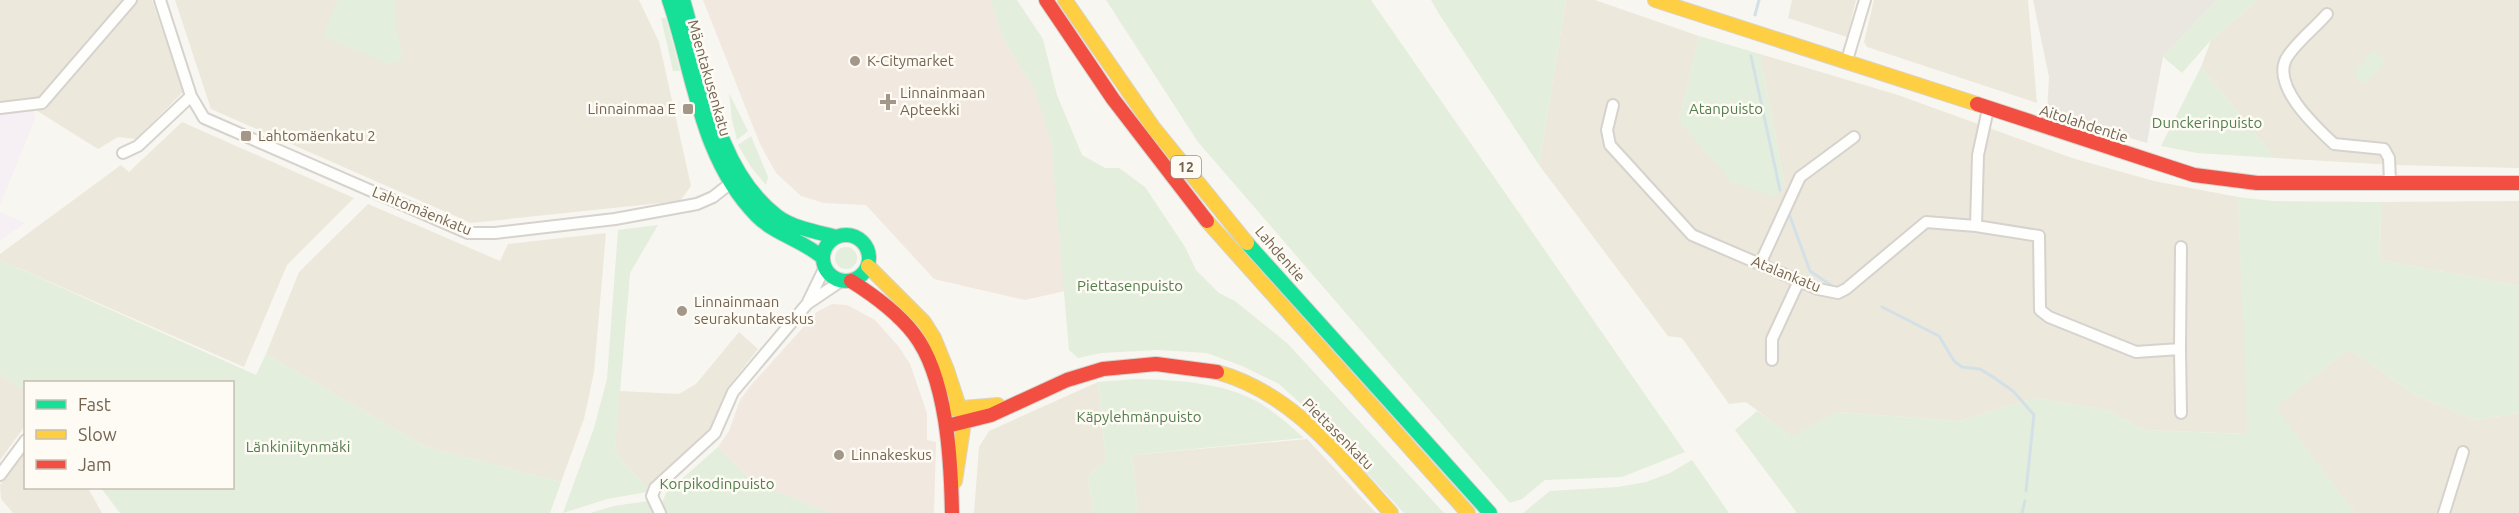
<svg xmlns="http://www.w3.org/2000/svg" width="2519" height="513" font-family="Ubuntu,sans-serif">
	<rect width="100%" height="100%" fill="#f8f6f0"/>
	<path fill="#ede8dc" d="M0 0H152L183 92 136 139 118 137 98 149 34 109 0 115Z
		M175 0H639L659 42 691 186 680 201 471 223 211 109Z
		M1566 0H1595L1699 36 1679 121 1785 186 1760 54 1898 95 2072 158 2154 181 2238 197 2248 434 2145 430 2107 410 2035 398 1959 421 1837 412 1792 437 1746 402 1729 404 1682 338 1668 336 1539 165Z
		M1792 0H1856L1847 37 1788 18Z
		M1874 0H2028L2037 103 1867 47 1864 42Z
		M2258 0H2519V168L2395 165 2275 158 2201 67 2211 40Z
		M182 122 354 198 287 265 244 367 0 260V254L121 165 129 172Z
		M2519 201V286L2380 260 2381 202Z
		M368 204 500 261 508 244 606 233 594 372 584 419 561 482 426 447 266 354 299 272Z
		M739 332 758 349 729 386 709 433 647 488 615 452 619 391 679 394 696 384Z
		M2349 349 2415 395 2475 420 2519 413V513H2355L2275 407Z
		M0 373 26 392 25 426 0 460Z
		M1098 382 1106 461 1088 476 1093 513H974L979 447 989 431Z
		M1307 439 1376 513H1138L1132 455Z
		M25 452 26 488H88L102 513H13L1 499 0 485Z"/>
	<path fill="#f1e8e0" d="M703 0H990L1004 41 1035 90 1043 110 1051 142 1065 291 1025 300 934 279 866 205 824 203 801 196 776 173 760 144Z
		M832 304 847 305 875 320 899 347 910 364 927 413V440L936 442 934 513H831L753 482 718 447 729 431 740 400 752 384 817 312Z"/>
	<path fill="#eae7e1" d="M2033 0H2217L2163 57 2147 143 2047 113 2049 77Z"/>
	<path fill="#f6eff4" d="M34 109 35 119 0 205V115Z
		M0 212 25 223 0 241Z"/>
	<path fill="#e3eedd" d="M338 0H395V19L403 60 388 64 323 36Z
		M990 0H1017L1043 39 1057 95 1082 155 1105 168H1119L1145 187 1185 247 1196 270 1219 293 1235 301 1287 343 1444 513H1404L1309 411 1279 384 1242 366 1207 353 1158 350 1101 353 1078 358 1069 350 1051 142 1035 90 1004 41Z
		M1106 0H1371L1685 452 1622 477 1545 480 1522 499 1510 503 1198 142Z
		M1431 0H1566L1539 165 1439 14Z
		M2217 0H2258L2211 40 2182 73 2163 57Z
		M661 18H666L680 71H673Z
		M1699 36 1760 54 1785 186 1775 197 1731 182 1679 121Z
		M2374 50 2385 61 2382 69 2363 84 2353 74Z
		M2201 67 2275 158 2197 153 2161 146Z
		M729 93 748 131 737 140 732 120Z
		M751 136 768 177 766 185 751 167 738 145Z
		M2238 197 2272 201 2381 202 2380 260 2519 286V413L2475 420 2415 395 2349 349 2276 407 2355 513H1797L1735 430 1757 411 1792 436 1837 412 1959 421 2035 398 2107 410 2145 430 2247 434Z
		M658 225 630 273 615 452 647 488V492L607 499 563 513 594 428 607 379 618 230Z
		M835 258a11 11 0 1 1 22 0a11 11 0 1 1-22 0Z
		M0 260 256 375 266 354 426 447 561 482 550 513H120L101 488H232V382H26L25 392 0 373Z
		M1137 379C1174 380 1218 382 1252 399 1271 408 1288 424 1304 438L1132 455 1138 513H1093L1088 476 1106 461 1098 382Z
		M718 447 753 482 831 513H666L662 503 666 493Z
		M1692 460 1729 513H1523L1550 491 1618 487 1646 482 1670 473Z
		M648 501 653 513H590L614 506Z"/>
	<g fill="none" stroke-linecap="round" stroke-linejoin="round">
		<path stroke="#d3e1e7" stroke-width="3" d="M1755 15 1759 0
			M1751 56 1780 190
			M1788 211 1810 271 1832 286
			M1882 307 1939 336 1954 361 1962 367 1980 369 1993 377 2013 391 2034 415 2026 491
			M2022 513 2025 501"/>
		<g stroke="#d6d2cd" stroke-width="14">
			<path id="street" d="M160 0 191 96 204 118 468 233H495L615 219 697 204 713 197 736 179
				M2327 14C2315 28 2295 43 2286 59 2272 87 2316 127 2334 144L2384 149 2389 158 2390 181
				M1847 60 1865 0
				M1613 105 1607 130 1610 145 1692 235 1818 289 1838 293 1846 289 1926 222 1976 226 1978 155 1988 109
				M0 108 42 103 131 0
				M123 153 138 146 191 96
				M1976 226 2039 236 2040 310 2049 317 2136 352 2180 349 2181 247
				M1760 264 1800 177 1854 137
				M808 302 825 267
				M2180 349 2181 413
				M1772 360V339L1799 281
				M0 475 26 440
				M660 513 652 496 655 488 715 433 733 392 807 304 841 281
				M2444 513 2463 452"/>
		</g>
		<g stroke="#d7d3cd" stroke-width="16">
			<path id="fast" d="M669 0C694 73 700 159 757 216 776 235 803 240 823 258
				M683 0C705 71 713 167 777 216 793 228 817 232 837 237
				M823 258a23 23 0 1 1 46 0a23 23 0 1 1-46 0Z
				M1247 243 1490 513"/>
		</g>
		<g stroke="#d7d3cd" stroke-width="16">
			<path id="slow" d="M1065 0 1153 127 1247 243
				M1655 0 1977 104
				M1207 221 1468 513
				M868 266 924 322 934 338 947 370 964 422 955 481
				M1217 372C1295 394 1339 456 1391 513
				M951 409 998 405"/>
		</g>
		<g stroke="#d7d3cd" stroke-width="16">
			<path id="jam" d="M1046 0 1113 99 1207 221
				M1977 104 2194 175 2257 183H2519
				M851 281C875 296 897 312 914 334 947 377 951 460 952 513
				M947 426 991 415 1067 380 1103 369 1156 364 1217 372"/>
		</g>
		<use href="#street" stroke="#fefefd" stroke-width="10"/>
		<use href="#fast" stroke="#16e098" stroke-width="14"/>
		<use href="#slow" stroke="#ffcf43" stroke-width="14"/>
		<use href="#jam" stroke="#f24e42" stroke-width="14"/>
	</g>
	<g fill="#a29789" stroke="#fdfbf4" stroke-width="2">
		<circle cx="855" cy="61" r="6"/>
		<path d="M885 93h6v6h6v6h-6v6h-6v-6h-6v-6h6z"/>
		<rect x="682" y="103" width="12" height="12" rx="3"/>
		<rect x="240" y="130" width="12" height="12" rx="3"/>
		<circle cx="682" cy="311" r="6"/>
		<circle cx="839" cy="455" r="6"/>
	</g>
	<g text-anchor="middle" stroke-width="5" stroke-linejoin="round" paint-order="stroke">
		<rect fill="#fdfbf4" stroke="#9d9183" stroke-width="1.5" x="1171" y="156" width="30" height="22" rx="4.5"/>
		<g font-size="14" font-weight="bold" fill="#746452">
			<text x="1186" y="172">12</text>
		</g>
		<g font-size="15" fill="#746452" stroke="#fdfbf4" text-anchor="start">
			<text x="867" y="66">K-Citymarket</text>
			<text x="900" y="98">Linnainmaan<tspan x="900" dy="17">Apteekki</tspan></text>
			<text x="676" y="114" text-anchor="end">Linnainmaa E</text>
			<text x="258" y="141">Lahtomäenkatu 2</text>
			<text x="694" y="307">Linnainmaan<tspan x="694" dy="17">seurakuntakeskus</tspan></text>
			<text x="851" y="460">Linnakeskus</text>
		</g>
		<g font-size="15" fill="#746452" stroke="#fdfbf4">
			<text transform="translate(709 78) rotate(74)" y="5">Mäentakusenkatu</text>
			<text transform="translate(2084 124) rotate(18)" y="5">Aitolahdentie</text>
			<text transform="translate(422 211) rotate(22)" y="5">Lahtomäenkatu</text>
			<text transform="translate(1280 254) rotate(49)" y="5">Lahdentie</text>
			<text transform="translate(1786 274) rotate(22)" y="5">Atalankatu</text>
			<text transform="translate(1338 434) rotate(45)" y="5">Piettasenkatu</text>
		</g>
		<g font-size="15" fill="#547d4f" stroke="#fdfbf4">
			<text x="1726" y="114">Atanpuisto</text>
			<text x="2207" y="128">Dunckerinpuisto</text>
			<text x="1130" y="291">Piettasenpuisto</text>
			<text x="1139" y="422">Käpylehmänpuisto</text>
			<text x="298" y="452">Länkiniitynmäki</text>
			<text x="717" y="489">Korpikodinpuisto</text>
		</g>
	</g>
	<rect x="24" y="381" width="210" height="108" fill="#fdfbf4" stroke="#c6bfb3" stroke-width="1.5"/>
	<rect x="36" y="400" width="30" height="9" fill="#16e098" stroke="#c6bfb3" stroke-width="1.5"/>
	<text x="78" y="411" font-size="18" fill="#746452">Fast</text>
	<rect x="36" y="430" width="30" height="9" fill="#ffcf43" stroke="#c6bfb3" stroke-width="1.5"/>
	<text x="78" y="441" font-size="18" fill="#746452">Slow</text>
	<rect x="36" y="460" width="30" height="9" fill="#f24e42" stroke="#c6bfb3" stroke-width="1.5"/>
	<text x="78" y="471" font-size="18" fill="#746452">Jam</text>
</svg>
